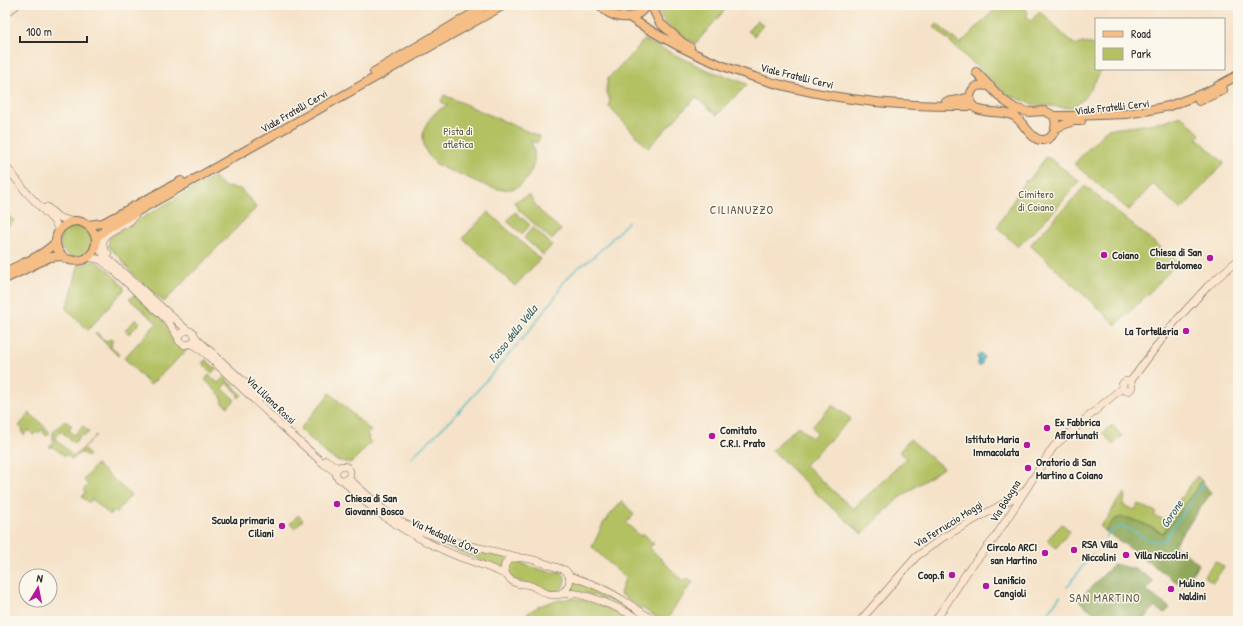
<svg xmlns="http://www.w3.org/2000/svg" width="1243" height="626" font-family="'Patrick Hand',sans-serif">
	<rect width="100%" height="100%" fill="#fbf7ec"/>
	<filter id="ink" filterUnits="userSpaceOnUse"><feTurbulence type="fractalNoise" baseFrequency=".025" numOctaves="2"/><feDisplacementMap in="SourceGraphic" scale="8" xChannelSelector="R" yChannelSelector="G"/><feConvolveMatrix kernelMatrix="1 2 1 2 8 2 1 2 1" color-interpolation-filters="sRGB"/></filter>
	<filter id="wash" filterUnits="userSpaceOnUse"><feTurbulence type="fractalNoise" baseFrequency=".012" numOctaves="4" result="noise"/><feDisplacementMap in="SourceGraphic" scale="16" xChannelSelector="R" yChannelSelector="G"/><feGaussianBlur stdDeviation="0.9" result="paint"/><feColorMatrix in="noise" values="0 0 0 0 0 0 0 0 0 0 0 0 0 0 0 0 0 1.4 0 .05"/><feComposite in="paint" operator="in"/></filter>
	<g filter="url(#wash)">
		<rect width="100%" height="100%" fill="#f5e2c8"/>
		<path fill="#b3c163" stroke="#6f7647" d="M655 5H729L696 43C676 36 663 24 655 5Z
			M999 5H1022L1028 12 1026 16 1031 21 1040 11C1052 23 1062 35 1076 45L1083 43 1096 45V69H1102L1087 95 1080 102H1079L1074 106 1068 108 1032 104 1006 94 934 27 937 24 960 44Z
			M757 20 763 25 754 36 748 31Z
			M644 40 707 70 745 83 747 85 717 115 696 97 648 148 609 107 610 100 606 90 608 78 633 53Z
			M444 95 540 137 537 143 531 141C535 152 536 160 531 171 517 204 484 185 462 175 452 171 439 168 432 160 414 139 425 115 448 105L441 102Z
			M1182 116 1200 134 1197 138 1224 163 1181 210 1153 184 1129 210 1074 164 1107 129C1133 127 1157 124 1182 116Z
			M1047 156 1079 181 1056 209 1018 247 997 227 1026 180 1028 181Z
			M213 177 225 187 240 189 251 200 256 208 164 302 134 276 120 258 108 246 110 238 114 234Z
			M1085 186 1178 262 1146 296 1116 325 1097 307 1030 245Z
			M529 195 539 210 561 230 552 240 519 210 514 202Z
			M488 212 540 259 515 286 463 238Z
			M515 212 530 225 522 234 507 221Z
			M5 213 14 221 5 230Z
			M60 241a16 16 0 1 1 32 0a16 16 0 1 1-32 0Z
			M533 227 552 245 543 255 524 238Z
			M94 261C106 265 115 278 124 287V290L88 330 66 309C71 295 75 281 78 266Z
			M134 295C142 300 167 322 171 330 174 335 174 341 177 345 180 349 184 349 189 348L150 385 124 358 157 323 129 299Z
			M136 319 140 323 129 334 125 330Z
			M96 332 106 342 110 339 113 341 111 343 112 344 111 346 119 355 118 356 95 333Z
			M206 360 216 369 212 373 202 363Z
			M209 375 218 383 224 377 242 395 239 398 237 396 239 394 227 383 222 388 235 400 228 407 221 401 222 400 221 398 222 397 205 380Z
			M330 393 371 431 367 434 369 437 368 439 371 442 354 460 350 463 336 460 328 455 300 429Z
			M832 405 851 419 805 465 853 509 907 458 899 452 910 439 943 468 899 498 862 534 819 496 772 450 798 426 812 438 817 432 812 427Z
			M30 413 49 431V433L47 436 43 433 44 431 43 429 39 433 37 432 33 435 29 431V429L24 435 21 432 23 430 19 426Z
			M65 421 72 426 69 430 74 435 83 426 89 432 85 436 82 434 74 443 61 431 55 438 74 457 96 435 83 448 89 455 87 457 83 453H79L72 460 66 454 65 456 53 447H49L53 442V432Z
			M1112 425 1122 436 1113 445 1103 433Z
			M96 464 131 495 116 513 113 511 110 515 92 499 89 503 82 497 85 492 83 490 88 485 84 480Z
			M1197 476 1202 481 1163 533C1143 524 1121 509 1105 531L1100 526 1109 517 1115 504 1125 493V497L1123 505 1135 510 1138 504 1156 512 1154 516 1165 520Z
			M622 501 634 515 626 523 640 536 644 534 654 544 649 547 683 581 689 578 693 582 674 608 667 621H662L620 594 625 578 592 547 604 522Z
			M298 515 303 520 294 528 290 524Z
			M1062 524 1070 531 1056 548 1047 540Z
			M431 538 508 557 502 570 431 539Z
			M515 561C526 565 538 569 549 572 553 572 559 571 562 573 568 578 564 586 560 590L548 592 510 578 507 568 509 563Z
			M1215 561 1224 567 1213 582 1204 576Z
			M573 579 594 585 636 611 635 612C615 602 593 594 570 590Z
			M573 598C595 603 617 610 637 621H519C535 604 552 601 573 598Z"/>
		<path fill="#8ea759" stroke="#5c6942" d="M1202 481 1211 493 1174 545 1199 564 1182 586 1117 539 1105 531C1108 527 1112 520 1118 518 1127 514 1154 529 1163 533Z
			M1114 564 1138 570 1153 581 1147 591 1170 608 1165 613 1154 607 1143 621H1104L1078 600Z"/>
		<path fill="#4fbdc6" stroke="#3d7478" d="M980 353 983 355 984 357 982 361V364L980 366 977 364 979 361 977 357Z"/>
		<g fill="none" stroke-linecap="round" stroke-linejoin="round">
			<path stroke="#4fbdc6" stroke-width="1.5" d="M411 458 459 412 528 332 555 297 563 283 576 269 591 259 606 245 628 222
				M1105 537C1132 510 1137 549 1165 540L1203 483
				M1067 587 1092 554
				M1047 614 1060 596"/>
		</g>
	</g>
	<g filter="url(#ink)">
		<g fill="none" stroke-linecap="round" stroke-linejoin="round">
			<g stroke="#726b62" stroke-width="8">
				<path id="secondary" d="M5 14 17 5
					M5 165 27 193 55 222 59 231
					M47 207 58 217 73 222
					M96 245 107 258 187 330
					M108 254C90 235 119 229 130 221 132 219 134 216 136 213
					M89 257 101 260 114 271 167 320 178 337
					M187 330 193 332 196 338 192 343 185 345 179 341 178 337 181 333Z
					M196 338 253 390 260 398
					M191 344 196 346 207 355 284 428 324 464 336 472
					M1122 386a5 5 0 1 1 10 0a5 5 0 1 1-10 0Z
					M1130 382 1174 323 1208 286 1238 260
					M326 460 338 468
					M336 473a7 7 0 1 1 14 0a7 7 0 1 1-14 0Z
					M348 478 384 510 403 523 423 532 442 539 518 557
					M343 480C374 515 414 538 457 556 473 562 490 567 506 575
					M569 576C604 586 625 601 655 621
					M561 593C570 589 573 577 565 570 553 567 521 552 509 560 500 566 506 578 514 582 519 585 524 583 529 585 536 587 540 592 548 594 558 596 568 592 578 594 601 599 623 610 643 621
					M860 621 916 557 942 538 1022 493
					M935 621 969 569 994 539 1054 446 1123 387"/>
			</g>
			<g stroke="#726b62" stroke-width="10">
				<path id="primary" d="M600 5C603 8 606 12 609 13 622 20 639 19 646 5
					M651 5 660 23 683 43 690 47
					M629 17C733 86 850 108 973 106
					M374 72 487 5
					M976 72 1003 100 1016 109 1029 112 1045 111 1054 116H1071L1126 114 1145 111 1169 106 1207 92 1238 75
					M990 86C985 86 980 84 975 87 972 90 970 94 970 98 970 117 1001 109 1014 116 1024 122 1030 139 1041 140 1054 141 1058 126 1054 116
					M1199 101 1223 90
					M946 102 959 100 970 97
					M1056 128 1073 121H1081
					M88 225 103 223 181 181
					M96 238C92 224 77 216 65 225 60 228 56 234 56 240 55 268 98 268 96 238L106 229 504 5
					M5 272C23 263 43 256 56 242
					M5 279 50 257 62 256"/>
			</g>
			<use href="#secondary" stroke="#fbe5cf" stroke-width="7"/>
			<use href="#primary" stroke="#f5be86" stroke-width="8"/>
		</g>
	</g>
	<g fill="#b5179e" stroke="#fbf7ec" stroke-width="1.5">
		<circle cx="1104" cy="255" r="4"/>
		<circle cx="1210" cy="258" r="4"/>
		<circle cx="1186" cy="331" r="4"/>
		<circle cx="1047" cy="428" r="4"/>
		<circle cx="712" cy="436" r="4"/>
		<circle cx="1027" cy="445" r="4"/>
		<circle cx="1028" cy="468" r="4"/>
		<circle cx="337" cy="504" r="4"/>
		<circle cx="282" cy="526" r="4"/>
		<circle cx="1074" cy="550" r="4"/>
		<circle cx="1045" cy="553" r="4"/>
		<circle cx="1126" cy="555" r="4"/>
		<circle cx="952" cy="575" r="4"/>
		<circle cx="986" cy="586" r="4"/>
		<circle cx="1171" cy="589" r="4"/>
	</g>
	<g text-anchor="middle" stroke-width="3" stroke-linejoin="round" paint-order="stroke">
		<g font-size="11" fill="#2b2b2b" stroke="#fbf7ec">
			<text transform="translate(797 76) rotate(14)" y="4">Viale Fratelli Cervi</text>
			<text transform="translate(1112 107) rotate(-6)" y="4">Viale Fratelli Cervi</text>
			<text transform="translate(294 111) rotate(-30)" y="4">Viale Fratelli Cervi</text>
			<text transform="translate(271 400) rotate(44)" y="4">Via Liliana Rossi</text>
			<text transform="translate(1005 501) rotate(-58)" y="4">Via Bologna</text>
			<text transform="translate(948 524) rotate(-32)" y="4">Via Ferruccio Moggi</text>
			<text transform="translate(445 536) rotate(24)" y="4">Via Medaglie d'Oro</text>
		</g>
		<g font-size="11" fill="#54583c" stroke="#fbf7ec">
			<text x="458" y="135">Pista di<tspan x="458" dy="13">atletica</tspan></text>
			<text x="1036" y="198">Cimitero<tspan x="1036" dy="13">di Coiano</tspan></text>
		</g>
		<g font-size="11" font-weight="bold" fill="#2b2b2b" stroke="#fbf7ec" text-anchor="start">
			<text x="1202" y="256" text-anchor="end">Chiesa di San<tspan x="1202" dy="13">Bartolomeo</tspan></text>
			<text x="1112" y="259">Coiano</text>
			<text x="1178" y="335" text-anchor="end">La Tortelleria</text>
			<text x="1055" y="426">Ex Fabbrica<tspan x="1055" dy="13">Affortunati</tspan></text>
			<text x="720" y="434">Comitato<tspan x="720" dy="13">C.R.I. Prato</tspan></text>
			<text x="1019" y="443" text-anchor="end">Istituto Maria<tspan x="1019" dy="13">Immacolata</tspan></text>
			<text x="1036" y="466">Oratorio di San<tspan x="1036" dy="13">Martino a Coiano</tspan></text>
			<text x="345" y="502">Chiesa di San<tspan x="345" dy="13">Giovanni Bosco</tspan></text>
			<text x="274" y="524" text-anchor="end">Scuola primaria<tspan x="274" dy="13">Ciliani</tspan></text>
			<text x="1082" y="548">RSA Villa<tspan x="1082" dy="13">Niccolini</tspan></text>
			<text x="1037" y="551" text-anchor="end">Circolo ARCI<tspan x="1037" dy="13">san Martino</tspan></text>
			<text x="1134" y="559">Villa Niccolini</text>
			<text x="944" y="579" text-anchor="end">Coop.fi</text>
			<text x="994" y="584">Lanificio<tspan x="994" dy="13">Cangioli</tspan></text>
			<text x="1179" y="587">Mulino<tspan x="1179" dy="13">Naldini</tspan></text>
		</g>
		<g font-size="12" letter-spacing="1" fill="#605444" stroke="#fbf7ec">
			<text x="742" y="214">CILIANUZZO</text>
			<text x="1105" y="602">SAN MARTINO</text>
		</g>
		<g font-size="12" font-style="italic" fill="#385e61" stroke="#fbf7ec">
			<text transform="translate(513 334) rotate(-51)" y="4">Fosso della Vella</text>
			<text transform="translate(1172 514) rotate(-56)" y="4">Gorone</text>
		</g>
	</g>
	<rect width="1243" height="626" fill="none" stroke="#fbf7ec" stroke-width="20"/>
	<rect x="1095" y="18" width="130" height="52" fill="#fbf7ec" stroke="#a8a59f"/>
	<rect x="1103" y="31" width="20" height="6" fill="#f5be86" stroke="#a8a59f"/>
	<text x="1131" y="38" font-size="12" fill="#2b2b2b">Road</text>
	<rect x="1103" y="48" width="20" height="12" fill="#b3c163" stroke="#a8a59f"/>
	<text x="1131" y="58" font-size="12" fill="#2b2b2b">Park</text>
	<g transform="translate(38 588) rotate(10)"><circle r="19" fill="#fbf7ec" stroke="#a8a59f"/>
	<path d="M0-3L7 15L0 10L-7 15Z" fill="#b5179e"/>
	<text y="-6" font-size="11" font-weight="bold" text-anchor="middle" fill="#2b2b2b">N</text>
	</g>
	<path d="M20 36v6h67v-6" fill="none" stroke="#2b2b2b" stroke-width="2"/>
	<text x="26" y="36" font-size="12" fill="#2b2b2b" stroke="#fbf7ec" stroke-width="3" paint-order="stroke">100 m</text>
</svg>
